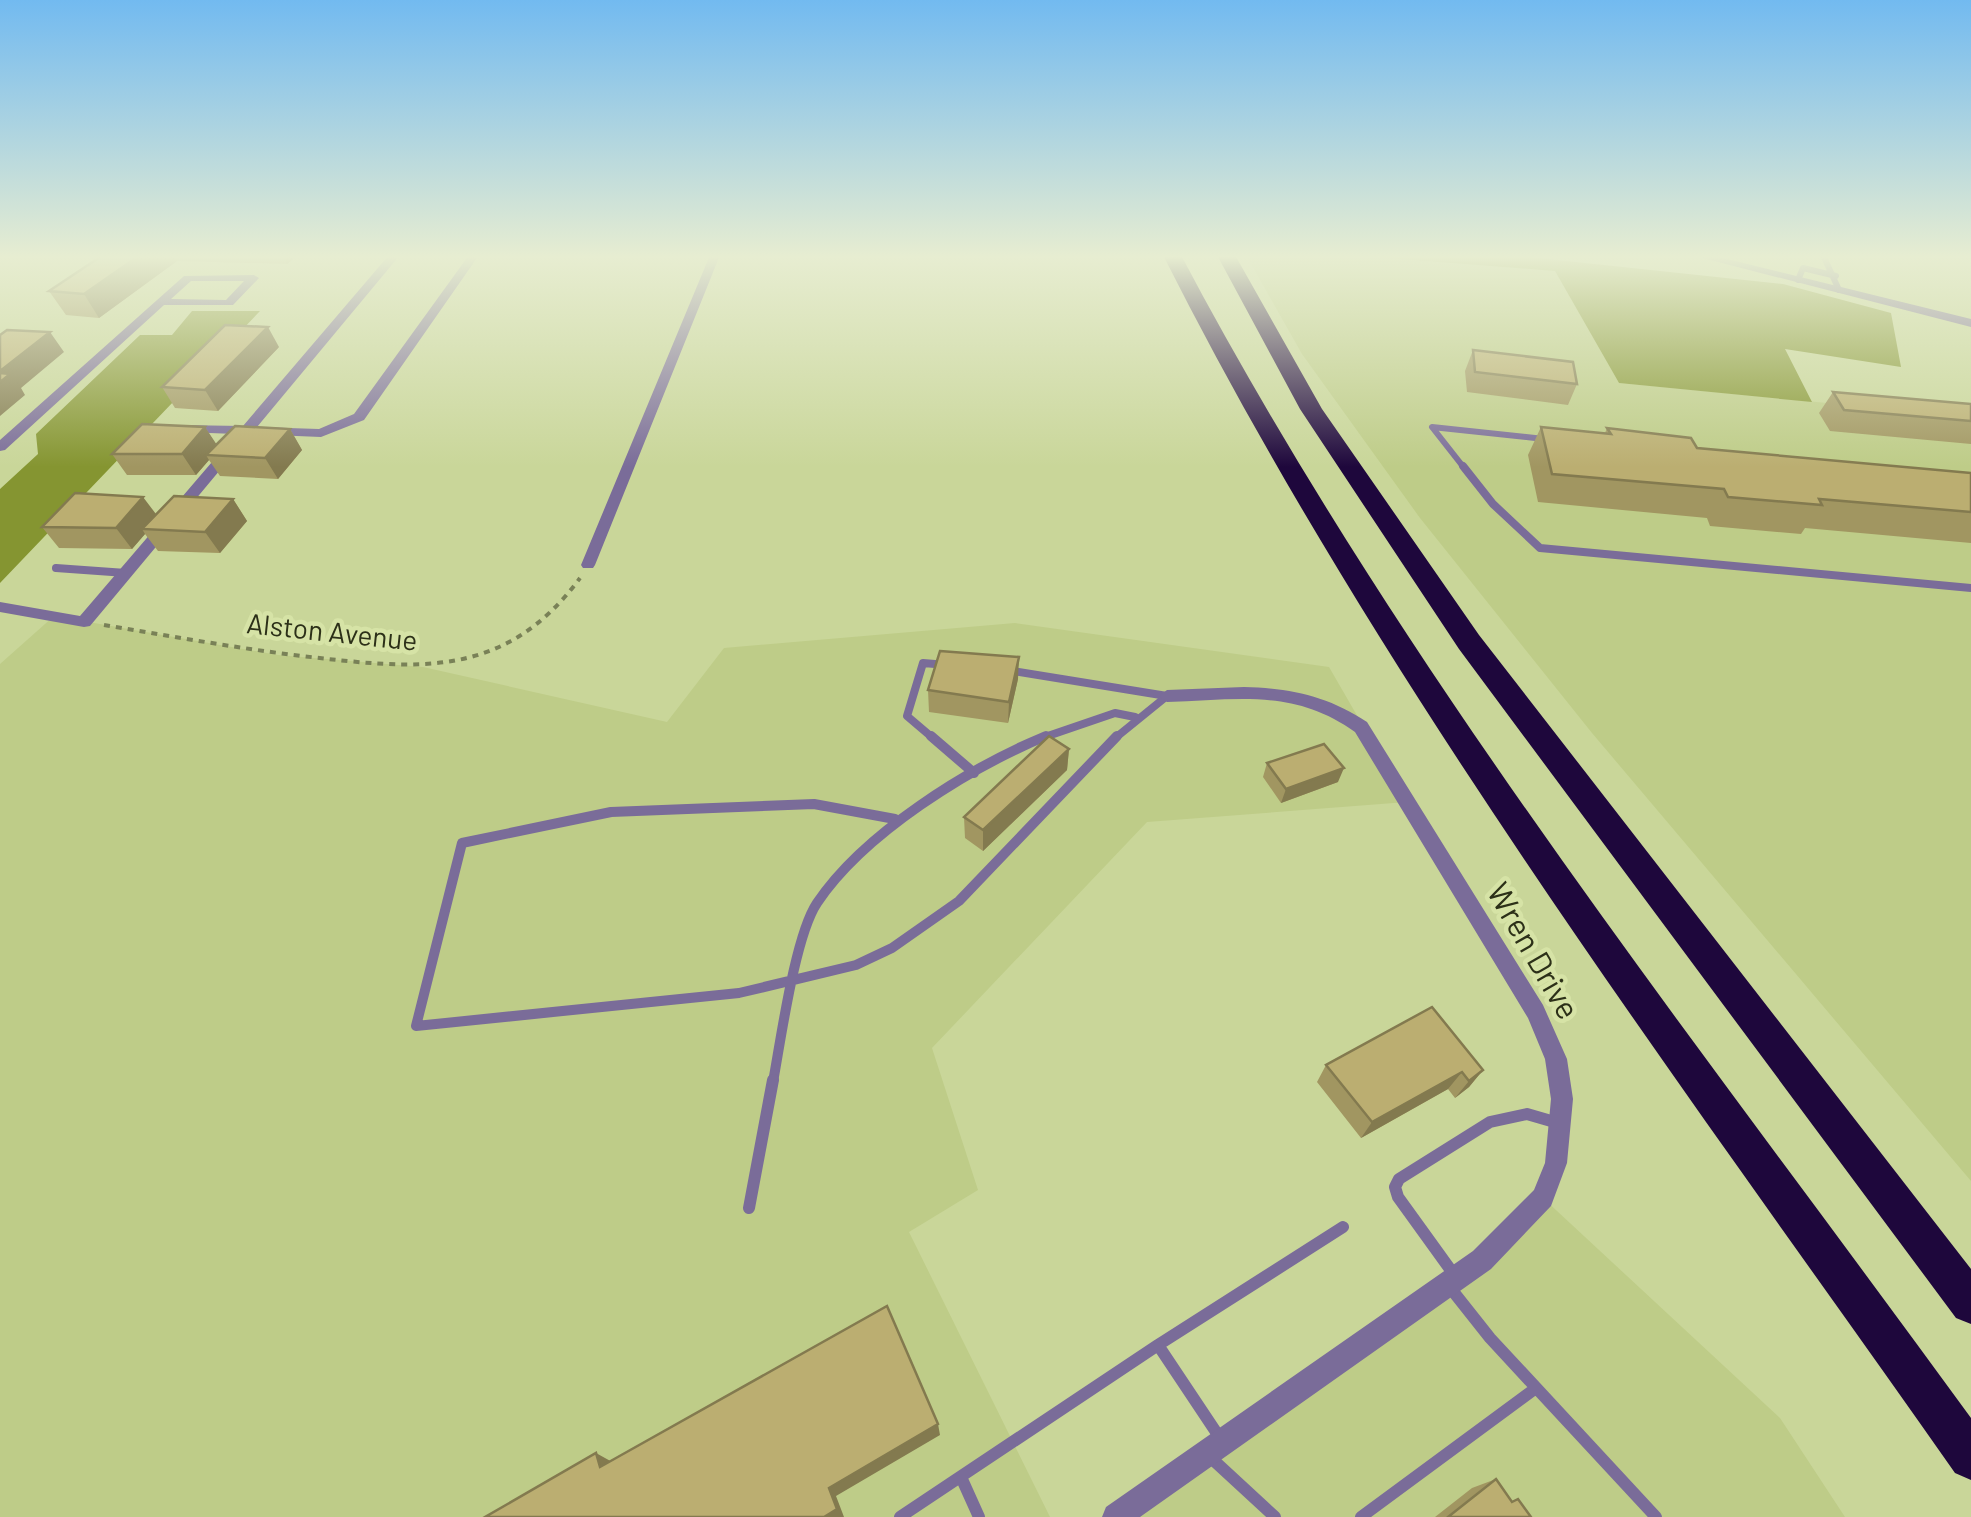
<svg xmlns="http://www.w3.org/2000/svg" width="1971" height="1517" font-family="Barlow,sans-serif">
	<rect width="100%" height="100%" fill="#c9d699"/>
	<path fill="#becc88" d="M1246 255H1348L1555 271 1619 383 1971 417V1181L1592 733 1420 518 1302 354Z
		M54 616 278 655 423 667 667 722 724 648 1015 623 1329 667 1407 802 1147 822 932 1048 978 1190 909 1232 1050 1517H0V664Z
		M1543 1198 1780 1418 1845 1517H1116L1224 1444Z"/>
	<path fill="#859531" d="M1348 255H1509L1783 284 1891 313 1901 367 1785 349 1812 402 1619 383 1555 271Z
		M192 311H260L0 583V489L38 454 36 434 140 335H172Z"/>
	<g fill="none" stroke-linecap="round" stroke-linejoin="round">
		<path stroke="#798157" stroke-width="4" stroke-dasharray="6 6" stroke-linecap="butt" d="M104 625C170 636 236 648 302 656 415 669 504 681 580 578"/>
		<path stroke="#7a6c99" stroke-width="6" d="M1823 255 1839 290
			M1798 280 1803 268 1836 276
			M1465 469 1432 427 1544 439"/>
		<path stroke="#7a6c99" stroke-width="8" d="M1463 466 1493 504 1540 548 1971 588
			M56 568 126 573
			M1007 670 1167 696
			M934 739 907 716 923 663 947 665
			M1039 739 1115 713 1135 717
			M1114 739 1167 696"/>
		<path stroke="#7a6c99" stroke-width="10" d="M931 736 974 773
			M895 819 814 804 611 812 462 843 416 1026 739 993 856 965 892 948 959 901 1117 736
			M773 1082C781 1039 795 936 817 903 864 833 969 768 1046 736"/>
		<path stroke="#7a6c99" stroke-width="12" d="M749 1208 773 1080
			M1455 1276 1398 1197 1395 1187 1399 1179 1490 1122 1527 1114 1558 1123
			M1448 1285 1490 1338 1656 1517
			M1158 1345 1343 1227
			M1210 1457 1275 1517
			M961 1477 979 1517
			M900 1517 1158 1345 1220 1438
			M1361 1517 1536 1388"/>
		<path fill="#7a6c99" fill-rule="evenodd" d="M389 255H400L257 427 319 429 354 414 469 255H479L364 420 321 437 250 434 90 626 84 627 0 612V602L80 616 236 434 183 432 176 428 178 425 243 426Z
			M710 255H720L595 565 593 568H583L581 565Z
			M254 275 259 278 233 305H164L5 450 0 451V440L184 276ZM191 281H244L226 300 171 299Z
			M1244 687C1290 688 1328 696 1367 722L1543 1005 1567 1059 1573 1099 1567 1163 1551 1206 1491 1269 1140 1517H1102L1106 1507 1473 1251 1534 1190 1545 1163 1551 1099 1545 1059 1528 1018 1355 732C1294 688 1237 700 1167 702L1159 696 1167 690Z"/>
		<path fill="#7a6c99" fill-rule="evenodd" d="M1691 255H1711L1971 319V327Z"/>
		<path fill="#1e073c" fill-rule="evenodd" d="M1163 255H1181C1400 670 1696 1040 1971 1418V1480L1955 1473C1679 1080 1379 684 1163 255Z
			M1217 255H1235L1322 409 1479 635 1971 1269V1324L1956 1318 1459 649 1300 409Z"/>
	</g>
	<path fill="#a19661" d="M95 255H298L287 264 177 261 99 318 66 315 49 291 95 260 93 256Z
		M279 347 218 411 175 408 162 387Z
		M1473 350 1577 384 1568 405 1467 392 1465 371Z
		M1833 392 1971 404V444L1830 431 1819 413Z
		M205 427 216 445 290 429 302 450 278 479 220 476 209 460 196 475H127L112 454Z
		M1541 427 1605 433 1607 428 1697 448 1971 473V543L1805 528 1801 534 1710 526 1707 518 1538 502 1528 455Z
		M233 499 247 521 220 553 158 551 145 534 132 549 59 548 42 527 156 515Z
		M1018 679 1008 723 929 712 928 690Z
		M1069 749 1067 770 983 851 965 838 964 817Z
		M1267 763 1338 782 1281 803 1263 777Z
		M1326 1065 1483 1070 1469 1087 1455 1098 1448 1089 1361 1138 1317 1082Z
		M1496 1479 1512 1501 1531 1517H1435L1472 1488Z"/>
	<path fill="#837a4f" d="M140 255H174L177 261 99 318 84 294Z
		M283 255H298L287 264Z
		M268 327 279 347 218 411 205 390Z
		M50 332 64 352 21 388 25 395 0 416V371Z
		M205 427 219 448 206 455 209 460 196 475 182 454Z
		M290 429 302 450 278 479 265 458Z
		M143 497 159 518 142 529 145 534 132 549 116 528Z
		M233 499 247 521 220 553 205 532Z
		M1019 657 1018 679 1008 723 1009 702Z
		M1069 749 1067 770 983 851V830Z
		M1344 768 1338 782 1281 803 1286 789Z
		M1483 1070 1469 1087 1455 1098 1469 1081Z
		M1462 1072 1448 1089 1361 1138 1372 1122Z
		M938 1424 940 1435 836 1496 844 1517H824L829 1488Z
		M596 1453 614 1463 600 1467Z"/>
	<path fill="#bbae71" stroke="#837a4f" stroke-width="2.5" d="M95 255H140L84 294 49 291 100 257 93 256Z
		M225 325 268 327 205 390 162 387Z
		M7 330 50 332 0 371V335Z
		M1473 350 1573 362 1577 384 1475 372Z
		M0 373 10 374 0 382Z
		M1833 392 1971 404V421L1844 410Z
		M142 424 205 427 182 454H112Z
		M235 426 290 429 265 458 206 455Z
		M1541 427 1611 434 1607 428 1691 438 1697 448 1971 473V512L1819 499 1822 505 1728 497 1724 489 1552 474Z
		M75 493 143 497 116 528 42 527Z
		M174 496 233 499 205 532 142 529Z
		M940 651 1019 657 1009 702 928 690Z
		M1049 736 1069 749 983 830 964 817Z
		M1324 744 1344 768 1286 789 1267 763Z
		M1432 1007 1483 1070 1469 1081 1462 1072 1372 1122 1326 1065Z
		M887 1306 938 1424 829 1488 837 1509 824 1517H485L596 1453 600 1467Z
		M1496 1479 1512 1502 1518 1499 1531 1517H1448Z"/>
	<linearGradient id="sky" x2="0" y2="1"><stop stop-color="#72baf0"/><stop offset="0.55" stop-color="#e7edd1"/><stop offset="1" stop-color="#e7edd1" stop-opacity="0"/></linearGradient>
	<rect width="1971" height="467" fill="url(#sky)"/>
	<g text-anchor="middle" stroke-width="9" stroke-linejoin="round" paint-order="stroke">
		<g font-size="28" fill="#2c3018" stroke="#d6e3a6">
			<text transform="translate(332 632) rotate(6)" y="10">Alston Avenue</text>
		</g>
		<g font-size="32" fill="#2c3018" stroke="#d6e3a6">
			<text transform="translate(1533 951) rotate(60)" y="11">Wren Drive</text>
		</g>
	</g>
</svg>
